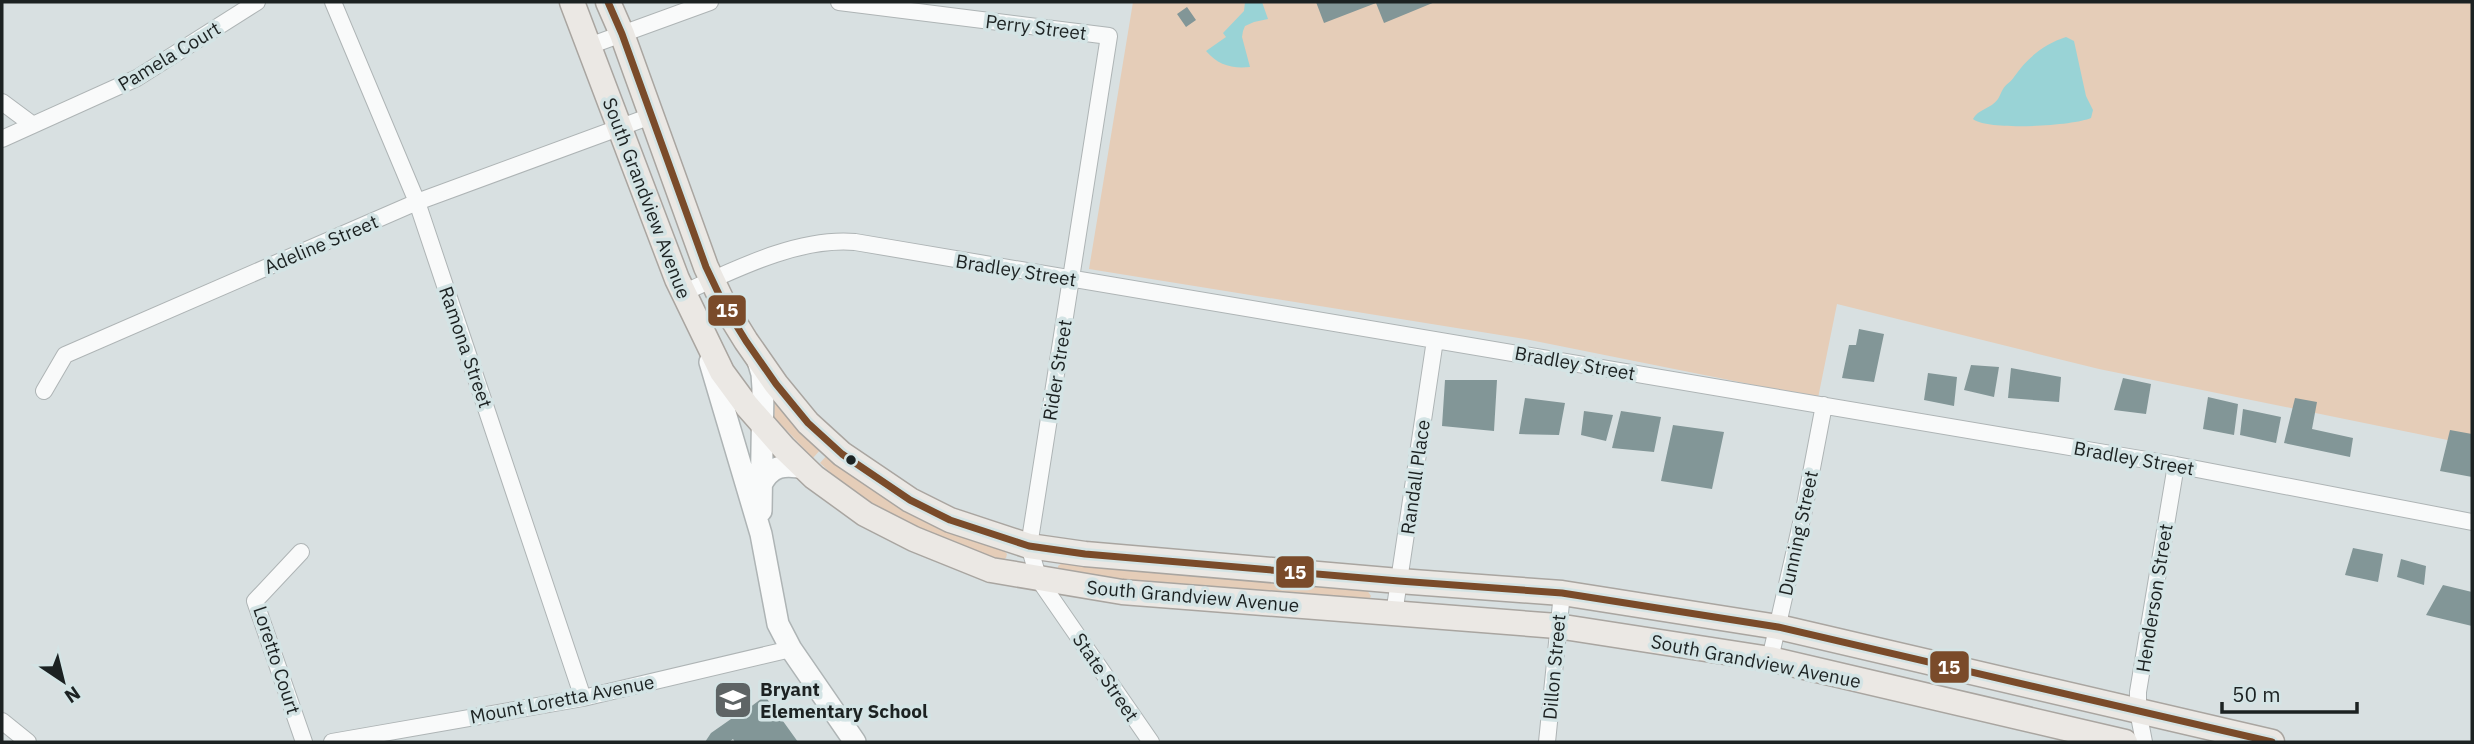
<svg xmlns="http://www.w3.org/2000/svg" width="2474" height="744" font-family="'IBM Plex Sans',sans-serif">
	<rect width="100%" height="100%" fill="#d8e0e1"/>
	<path fill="#e5cdb8" d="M1133 2H2472V445L2099 369 1837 304 1818 398 1525 339 1089 269Z
		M770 395 821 449 813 458 772 415Z
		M828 454 1003 550 1007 554 1006 558 1001 561C935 540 871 511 820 463Z
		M1062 563 1367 590 1371 596 1369 600 1076 577 1058 571V566Z"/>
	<path fill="#99d3d6" d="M1245 2H1262L1268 19 1254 22 1245 26 1243 31 1242 37 1250 67C1232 69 1218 65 1206 51L1226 37 1223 33 1244 11Z
		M2066 37 2074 41 2086 96 2093 110 2091 118C2073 126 1987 131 1973 119 1978 109 1991 109 1998 99 2000 96 2001 92 2003 89 2006 84 2011 82 2014 77 2027 58 2044 44 2066 37Z"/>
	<path fill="#829697" d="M1316 2H1435L1384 23 1376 3 1324 23Z
		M1187 7 1196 20 1186 27 1177 14Z
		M1859 329 1884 334 1874 382 1842 378 1849 345H1856Z
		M1971 365 1999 367 1994 397 1964 390Z
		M2011 368 2061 377 2059 402 2008 398Z
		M1928 373 1957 377 1954 406 1924 400Z
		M2123 378 2151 384 2146 414 2114 410Z
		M1445 380H1497L1494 431 1442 426Z
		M2208 397 2238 404 2234 435 2203 429Z
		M1525 398 1565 403 1559 435 1519 434Z
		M2295 398 2317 402 2312 429 2353 438 2350 457 2284 443Z
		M2243 409 2281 417 2276 443 2240 435Z
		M1584 411 1613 415 1606 441 1581 435Z
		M1621 411 1661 417 1654 452 1612 448Z
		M1673 425 1724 432 1712 489 1661 481Z
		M2450 430 2472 434V477L2440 471Z
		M2353 548 2383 554 2378 582 2345 575Z
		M2401 559 2426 566 2424 585 2397 577Z
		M2443 585 2472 592V626L2426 615Z
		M765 696 798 742H735L733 739 729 742H705L711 733 731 719 726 712 743 699 749 708Z"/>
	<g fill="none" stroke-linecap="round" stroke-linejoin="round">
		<g stroke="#aeb4b5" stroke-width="18">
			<path id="street" d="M333 2 417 202 583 698
				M839 2 1109 36 1029 546 1039 580 1151 742
				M589 46 710 2
				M2 102 33 125
				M2 139 137 78 257 2
				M683 293C734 270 798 237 855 242L2176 465 2472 522
				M44 391 65 355 417 202 651 116
				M301 552 255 601 304 742
				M1394 614 1435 340
				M1770 659 1804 510 1824 405
				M2 721 28 742
				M332 742 583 698 791 649
				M1547 742 1562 593
				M2144 742 2138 711V692L2176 465"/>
		</g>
		<g stroke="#aeb4b5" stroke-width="24">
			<path id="secondary" d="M758 361 762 374 763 388 761 511
				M710 362 761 534 778 624 791 649 855 742
				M761 485C771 465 784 464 805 468"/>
		</g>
		<g stroke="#a9a5a0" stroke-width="27">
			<path id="primary" d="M572 2 677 279 722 372 747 406 784 448 814 477 865 514 914 539 991 570 1122 592 1557 626 1770 659 2125 742
				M608 2 622 34 706 267 725 307 746 341 776 384 808 423 842 454 910 500 950 520 1029 546 1085 554 1399 581 1562 593 1778 627 2272 742"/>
		</g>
		<use href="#street" stroke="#f9fafa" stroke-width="16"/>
		<use href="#secondary" stroke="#f9fafa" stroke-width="21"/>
		<use href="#primary" stroke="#ebe8e4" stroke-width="24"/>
		<g stroke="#d4e4e5" stroke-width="12">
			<path id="bus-1" d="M608 2 622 34 706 267 725 307 746 341 776 384 808 423 842 454 910 500 950 520 1029 546 1085 554 1399 581 1562 593 1778 627 2272 742"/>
		</g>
		<use href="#bus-1" stroke="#7a4b2a" stroke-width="7"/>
	</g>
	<defs>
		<g id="school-square" transform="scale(2.0125)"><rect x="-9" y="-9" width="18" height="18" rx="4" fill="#5e6465" stroke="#d4e4e5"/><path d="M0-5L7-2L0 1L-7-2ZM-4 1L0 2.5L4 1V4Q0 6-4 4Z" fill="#fff"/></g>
	</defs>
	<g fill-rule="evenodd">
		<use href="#school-square" x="733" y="700"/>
	</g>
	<circle fill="#1c2222" stroke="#d4e4e5" stroke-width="2.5" cx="851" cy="460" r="6"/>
	<g text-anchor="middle" stroke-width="7" stroke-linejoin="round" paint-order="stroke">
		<g font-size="19" fill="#1c2222" stroke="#d4e4e5">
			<text transform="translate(1036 27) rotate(7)" y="7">Perry Street</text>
			<text transform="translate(169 56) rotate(-31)" y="7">Pamela Court</text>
			<text transform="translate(647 198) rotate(69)" y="7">South Grandview Avenue</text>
			<text transform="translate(321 244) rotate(-23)" y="7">Adeline Street</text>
			<text transform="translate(1016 270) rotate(9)" y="7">Bradley Street</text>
			<text transform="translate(466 347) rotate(71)" y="7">Ramona Street</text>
			<text transform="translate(1575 363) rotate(10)" y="7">Bradley Street</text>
			<text transform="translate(1057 370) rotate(-81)" y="7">Rider Street</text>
			<text transform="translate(2134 458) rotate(10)" y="7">Bradley Street</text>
			<text transform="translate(1415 477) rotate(-82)" y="7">Randall Place</text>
			<text transform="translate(1798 533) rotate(-78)" y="7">Dunning Street</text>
			<text transform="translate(1193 596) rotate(5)" y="7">South Grandview Avenue</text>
			<text transform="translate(2154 598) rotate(-81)" y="7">Henderson Street</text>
			<text transform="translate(277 660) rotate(72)" y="7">Loretto Court</text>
			<text transform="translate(1756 661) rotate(11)" y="7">South Grandview Avenue</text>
			<text transform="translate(1554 667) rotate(-85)" y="7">Dillon Street</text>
			<text transform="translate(1106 677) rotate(56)" y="7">State Street</text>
			<text transform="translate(562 699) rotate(-11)" y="7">Mount Loretta Avenue</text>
		</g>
		<g font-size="19" font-weight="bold" fill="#1c2222" stroke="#d4e4e5" text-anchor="start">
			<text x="760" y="696">Bryant<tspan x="760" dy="22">Elementary School</tspan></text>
		</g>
	</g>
	<g stroke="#d4e4e5" stroke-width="2.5">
		<rect x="707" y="294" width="40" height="33" rx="7" fill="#7a4b2a"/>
		<rect x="1275" y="555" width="40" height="34" rx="7" fill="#7a4b2a"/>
		<rect x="1929" y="650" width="41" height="34" rx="7" fill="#7a4b2a"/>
	</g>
	<g font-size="19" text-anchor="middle" font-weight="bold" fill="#fff">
		<text x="727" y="317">15</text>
		<text x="1295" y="579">15</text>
		<text x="1949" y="674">15</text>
	</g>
	<rect width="2474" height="744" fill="none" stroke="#1c2222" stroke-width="7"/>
	<g transform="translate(63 681) rotate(145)" stroke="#d4e4e5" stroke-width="5" paint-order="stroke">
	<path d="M0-5L12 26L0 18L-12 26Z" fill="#1c2222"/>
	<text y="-10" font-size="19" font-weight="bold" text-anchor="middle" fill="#1c2222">N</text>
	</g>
	<path d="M2222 702v10h135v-10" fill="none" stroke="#1c2222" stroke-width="3.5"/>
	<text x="2232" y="702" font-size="21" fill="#1c2222" stroke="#d4e4e5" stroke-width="5" paint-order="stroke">50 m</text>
</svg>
